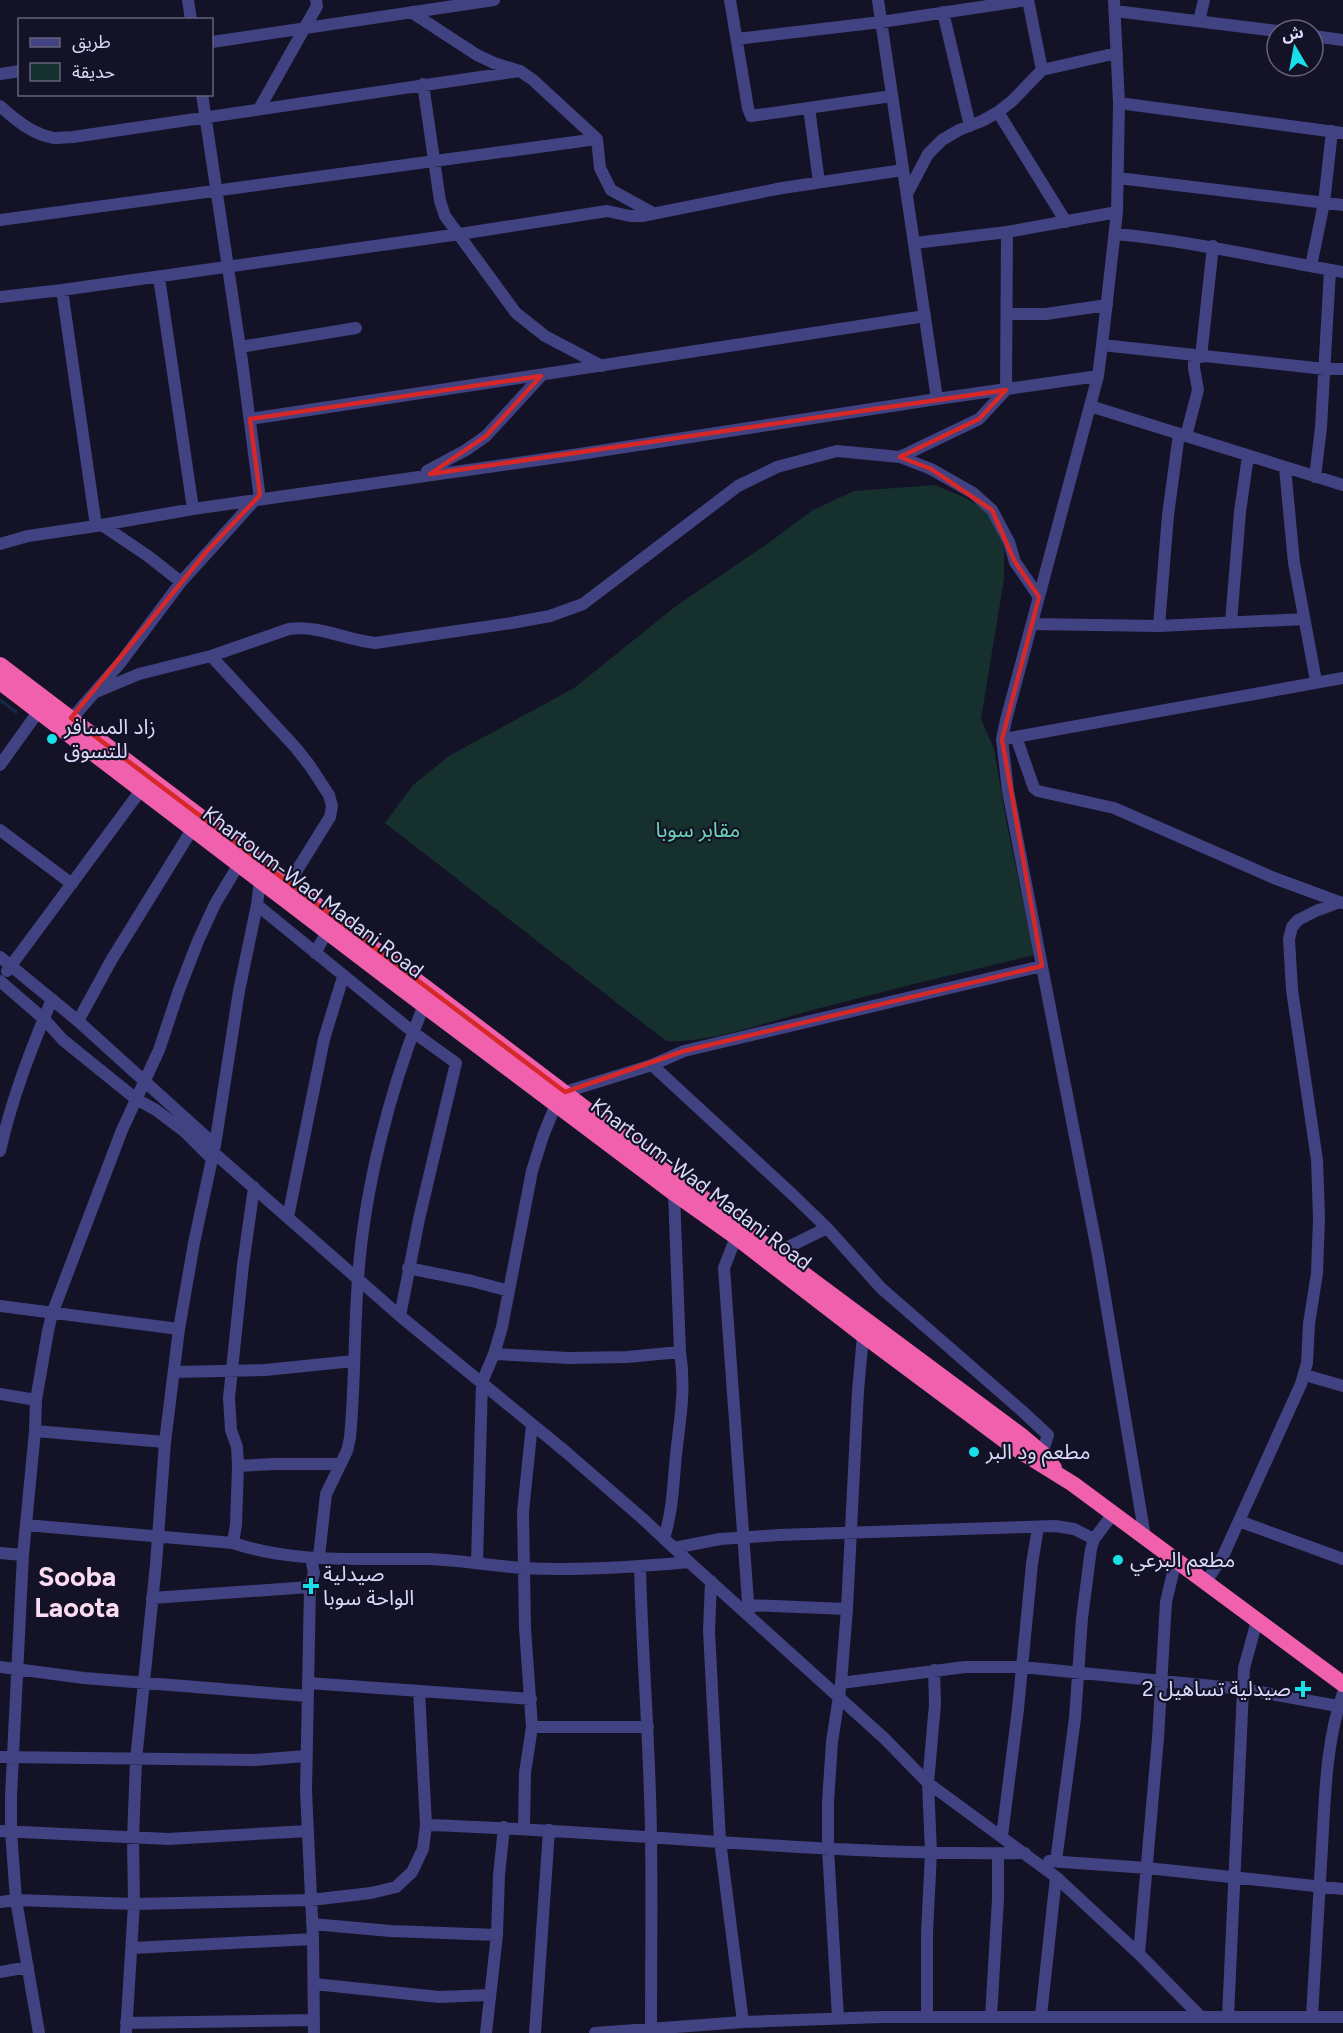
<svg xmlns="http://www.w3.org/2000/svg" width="1343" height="2033" font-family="Figtree,'Noto Sans Arabic',sans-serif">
	<rect width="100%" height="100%" fill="#141226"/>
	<path fill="#15302d" d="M935 485 964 497 983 508 1000 531 1004 549V579L981 719 994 749 1007 824 1034 955C960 973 886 990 813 1010 771 1021 708 1044 666 1041L385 823 413 785 449 756 574 688 676 606 767 544 813 510 854 491Z"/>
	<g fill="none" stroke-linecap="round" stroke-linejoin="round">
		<path stroke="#132a49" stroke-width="3" d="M0 700 16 712"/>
		<path stroke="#414281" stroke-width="12" d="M188 0 191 20
			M730 0 748 108 751 116 892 96
			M1028 0 1042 70
			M1114 0 1119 103 1117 212 1102 345 1098 376 1006 720 1002 739 1008 791 1098 1255 1145 1537
			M1115 11 1277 31
			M411 12 477 55 494 63 520 71 533 80 597 139 600 168 611 190 653 213
			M943 12 970 126
			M1199 21 1204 0
			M1313 36 1343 40
			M737 39 881 22 1027 0
			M212 42 494 0
			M0 74 20 71
			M423 84 440 201 445 216 516 313 545 336 602 366
			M202 94 242 361 260 499
			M1119 103 1343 133
			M0 106C14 119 33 135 54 138 60 138 67 137 73 137L520 71
			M809 108 819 182
			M259 109 317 6 316 0
			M998 112 1066 222
			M1118 178 1343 205
			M907 194 928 154 942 140 959 130 982 121 998 112 1012 101 1042 70 1117 53
			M0 220 597 139
			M1115 234C1193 241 1266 259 1343 272
			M915 243 1007 232 1117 212
			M1311 266 1324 203 1332 131
			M159 277 193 509
			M62 290 96 526
			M0 297 62 290 460 234 607 211 630 216H642L782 188 903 170
			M1007 314H1046L1107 305
			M1102 345 1325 369H1343
			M240 347 356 328
			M1201 357 1213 246
			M937 399 1098 376
			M1090 406 1343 485
			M250 419 925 316
			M1186 436 1198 390 1194 368V356
			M900 457 979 419 1006 390 1007 232
			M1285 468 1294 563 1316 681
			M427 471 466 450 486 436 541 376
			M1315 477 1321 427 1330 270
			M102 525 148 556 181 582
			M0 544 28 536 96 526 193 509 573 455 937 399 878 0
			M1231 622 1240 512 1248 456
			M1032 624 1159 626 1304 619
			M1159 626 1168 515 1179 434
			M211 656 296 748 310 766 329 795 332 806 330 817 289 883
			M96 692 139 674 211 656 289 629C319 625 346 640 375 643L512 623 550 616 583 604 738 486 777 467 837 451 900 457 931 469 973 493 992 510 1009 542 1015 562 1039 597
			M67 724 121 662 181 582 255 500
			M1016 737 1034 788 1038 791 1114 808 1274 878 1342 903
			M1010 738 1343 678
			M0 765 43 705
			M0 830 72 884
			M257 905 413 1032 456 1063 419 1219 400 1316
			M315 953 327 932
			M0 957 78 1021 215 1145
			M7 971 141 790
			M0 981 44 1019 63 1040 136 1099 156 1110 185 1132 212 1159
			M78 1021 112 959 193 828
			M652 1065 793 1195 827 1228 881 1288 1021 1410 1048 1435 1042 1453 1037 1459
			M565 1092 652 1065 684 1051 1042 966
			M0 1151C12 1098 31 1049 52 999
			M213 1152 400 1316 566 1452 643 1519 689 1562
			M288 1217 324 1039 343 977
			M736 1237 724 1268 749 1616
			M776 1253 827 1228
			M408 1268 472 1281 509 1291
			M0 1306 179 1329
			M494 1354 569 1358 627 1357 680 1352
			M174 1372 265 1370 354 1361
			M1305 1375 1343 1386
			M0 1394 36 1400
			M35 1431 165 1442
			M238 1466 274 1464H340
			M1239 1521 1343 1559
			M26 1525 233 1543C295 1564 363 1558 428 1559 460 1560 492 1566 524 1568 577 1571 636 1567 689 1562L884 1738 928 1783 1056 1877 1139 1954 1201 2017
			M664 1538C673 1510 673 1484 676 1455 680 1418 686 1390 680 1352L674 1193
			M233 1543 236 1524 238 1466 237 1447 231 1430 229 1398 243 1265 254 1187
			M674 1548 720 1539 779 1535 1055 1526 1074 1529 1094 1539
			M0 1553 23 1555
			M477 1562 482 1382 494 1354 502 1327 532 1171 543 1136 556 1104
			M640 1566C642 1656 650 1746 651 1836 652 1900 651 1964 651 2028
			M711 1581 709 1631 720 1841 743 2022
			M1206 1582 1223 1556 1301 1384 1307 1363 1309 1324 1317 1273 1319 1218 1317 1160 1292 990 1289 939 1292 927 1298 920 1316 911 1340 902
			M152 1598 310 1587
			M748 1605 847 1609
			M0 1667 84 1678 307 1696
			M308 1683 531 1699
			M841 1683 965 1667H1022L1243 1689 1338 1706
			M532 1727H648
			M0 1757 255 1760 306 1756
			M426 1825C626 1831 825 1856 1025 1853
			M524 1829 525 1773 532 1727 525 1628 523 1512 532 1424
			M0 1831 168 1839 308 1831
			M1002 1836 1018 1709 1032 1564 1038 1527
			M1049 1861 1147 1868 1343 1889
			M1056 1861 1075 1718 1082 1618 1091 1549 1094 1539 1113 1514
			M0 1902 16 1900 134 1904 311 1900 371 1893 396 1887 412 1872 423 1849 426 1825 419 1691
			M312 1924 391 1931 497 1935
			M132 1948 313 1939
			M1139 1954 1158 1738 1166 1602 1176 1560
			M0 1972 28 1967
			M314 1984 439 1997 489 1995
			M1041 2016 1056 1877
			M927 2017V1933L931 1852 928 1783 935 1704 934 1670
			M991 2017 998 1899V1854
			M1228 2017 1244 1668 1257 1621
			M1312 2017C1315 1960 1319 1903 1322 1847 1325 1796 1326 1741 1343 1693
			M838 2018 828 1849V1802L832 1742 841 1683 847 1609 858 1391 863 1335
			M126 2023 314 2020
			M39 2033 16 1900 11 1831V1796L23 1555 35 1431 36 1400 48 1331 52 1314 122 1130 159 1050 179 990 198 941 215 904 239 864
			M126 2033 134 1904 133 1839 136 1760 156 1564 165 1442 179 1329 194 1243 215 1145 239 991 257 905 260 881
			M314 2033 313 1939 306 1791 310 1587 314 1573 311 1558 319 1556 326 1494 347 1451 350 1438C355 1385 354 1331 358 1279 364 1190 390 1088 424 1005
			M486 2033 497 1935 499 1875 504 1827
			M535 2033 549 1830
			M595 2033 743 2022 881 2017H1343"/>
		<path stroke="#f160ad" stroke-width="16" d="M0 665 801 1272 1023 1437 1042 1453 1054 1468
			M0 682 385 976 674 1193 736 1237 863 1335 1015 1448 1073 1484 1343 1684"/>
	</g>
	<path fill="none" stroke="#d62828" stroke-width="4.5" stroke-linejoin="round" d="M541 376 486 436 430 474 1006 390 979 419 900 457 931 469 992 510 1015 562 1039 597 1002 739 1042 966 684 1051 565 1092 71 718 207 551 260 495 250 419Z"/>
	<g fill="#18e0ea" stroke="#141226" stroke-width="2">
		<circle cx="52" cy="739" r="6"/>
		<circle cx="974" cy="1452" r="6"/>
		<circle cx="1118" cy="1560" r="6"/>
		<path d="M308 1577h6v6h6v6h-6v6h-6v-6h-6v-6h6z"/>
		<path d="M1300 1680h6v6h6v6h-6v6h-6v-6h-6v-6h6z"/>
	</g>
	<g text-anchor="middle" stroke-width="4.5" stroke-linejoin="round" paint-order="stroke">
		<g font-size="21" fill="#dcdafc" stroke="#141226" text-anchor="start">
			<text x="64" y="734">زاد المسافر<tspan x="64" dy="24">للتسوق</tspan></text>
			<text x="986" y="1459">مطعم ود البر</text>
			<text x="1130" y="1567">مطعم البرعي</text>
			<text x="323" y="1581">صيدلية<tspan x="323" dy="24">الواحة سوبا</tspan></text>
			<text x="1291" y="1696" text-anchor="end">صيدلية تساهيل 2</text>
		</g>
		<g font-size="21" fill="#6cd6b6" stroke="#141226">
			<text x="698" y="837">مقابر سوبا</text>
		</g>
		<g font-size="21" fill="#dcdafc" stroke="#141226">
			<text transform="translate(313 892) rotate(37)" y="7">Khartoum-Wad Madani Road</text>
			<text transform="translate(701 1184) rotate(37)" y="7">Khartoum-Wad Madani Road</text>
		</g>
		<g font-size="27" font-weight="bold" fill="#fcdcf2" stroke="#141226">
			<text x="77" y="1586">Sooba<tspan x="77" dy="31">Laoota</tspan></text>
		</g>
	</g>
	<rect x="18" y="18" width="195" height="78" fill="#141226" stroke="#64627c" stroke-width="1.5"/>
	<rect x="30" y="38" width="30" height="9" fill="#414281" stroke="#64627c" stroke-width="1.5"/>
	<text x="72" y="48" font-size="18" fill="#dcdafc">طريق</text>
	<rect x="30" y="63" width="30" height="18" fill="#15302d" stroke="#64627c" stroke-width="1.5"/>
	<text x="72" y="78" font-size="18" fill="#dcdafc">حديقة</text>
	<g transform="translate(1295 48) rotate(350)"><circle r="28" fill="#141226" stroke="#64627c" stroke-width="1.5"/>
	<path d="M0-4.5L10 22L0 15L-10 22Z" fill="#18e0ea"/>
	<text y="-9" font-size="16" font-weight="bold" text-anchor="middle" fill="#dcdafc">ش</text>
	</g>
</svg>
